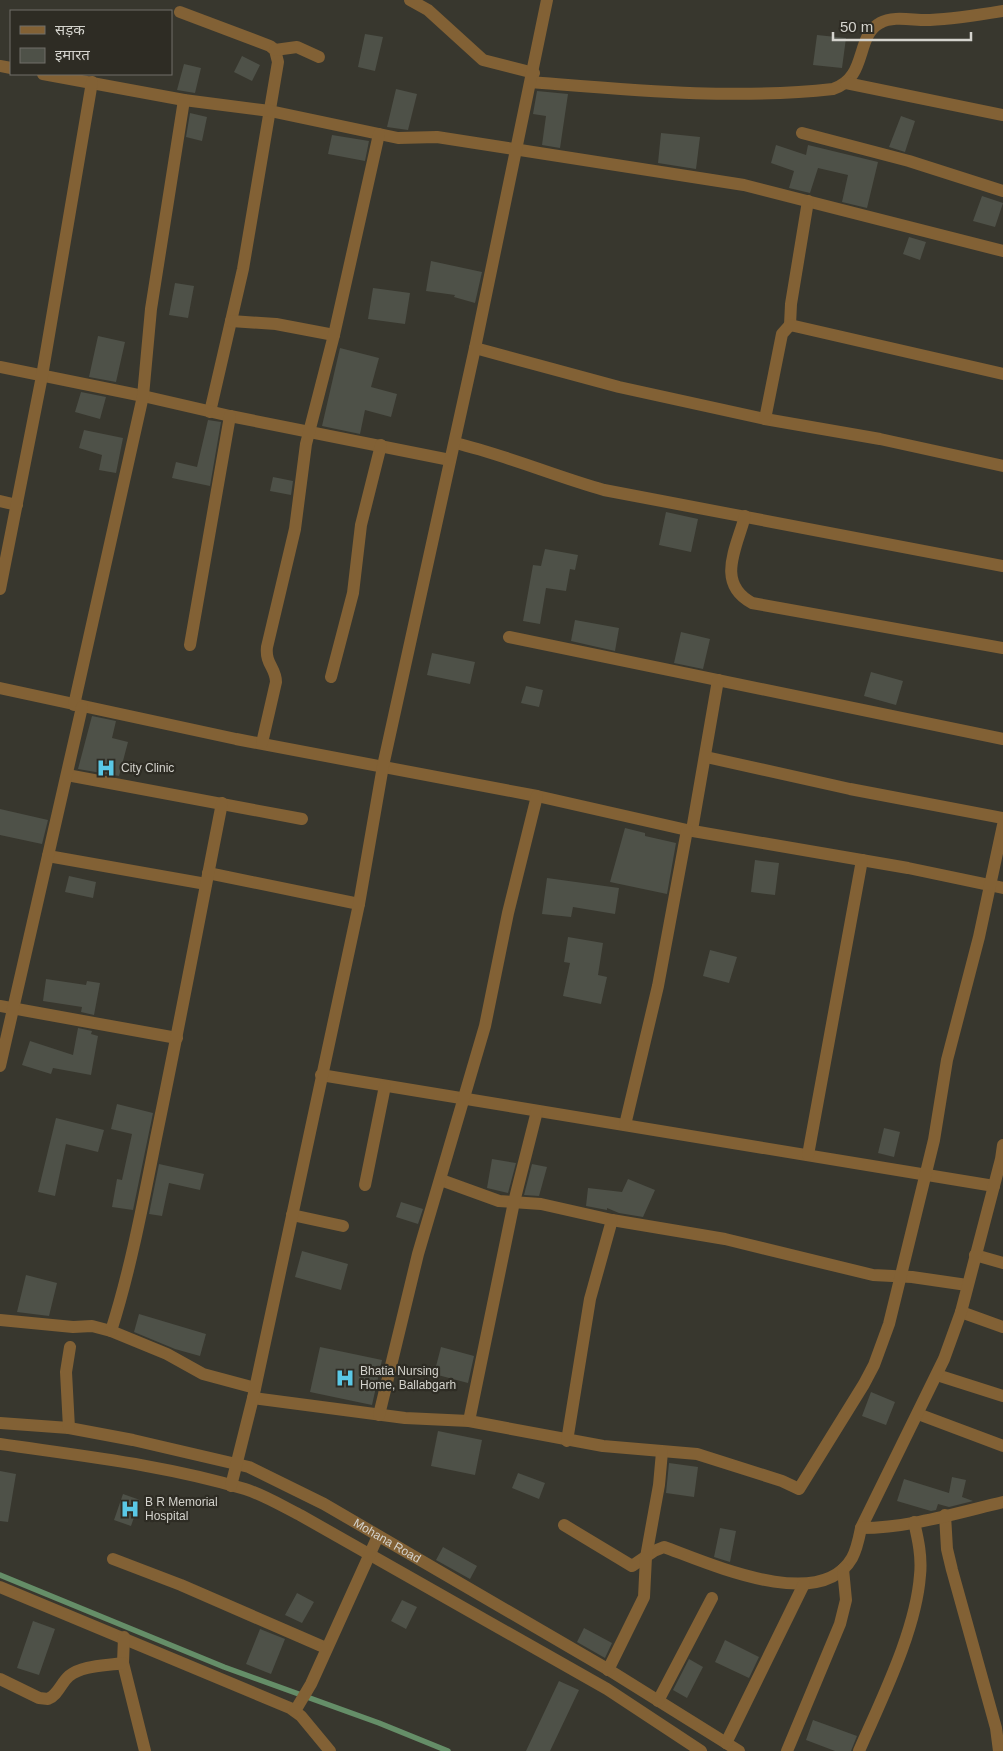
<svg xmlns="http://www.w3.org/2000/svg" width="1003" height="1751" font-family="Helvetica,'Noto Sans Devanagari',sans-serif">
	<rect width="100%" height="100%" fill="#38372e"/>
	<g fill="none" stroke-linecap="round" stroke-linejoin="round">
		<path stroke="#658e68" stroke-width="5.5" d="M0 1575 224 1667 379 1723 448 1751"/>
	</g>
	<path fill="#4e5148" d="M365 34 383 37 375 71 358 67Z
		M817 35 846 38 842 68 813 65Z
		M242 56 260 65 252 81 234 72Z
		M184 64 201 68 195 93 177 90Z
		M396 89 417 94 408 130 387 127Z
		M537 91 568 94 560 148 542 145 546 116 533 114Z
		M190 113 207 117 202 141 186 137Z
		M901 116 915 121 905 152 889 147Z
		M661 133 700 137 696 169 658 163Z
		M332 135 369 141 365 161 328 154Z
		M776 145 806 155 808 145 878 162 867 208 842 202 848 175 818 168 810 193 789 188 794 171 771 163Z
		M982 196 1003 203 995 227 973 221Z
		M909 237 926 242 920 260 903 254Z
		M431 261 482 272 475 303 454 297 455 295 426 291Z
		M175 283 194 286 188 318 169 315Z
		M373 288 410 293 405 324 368 319Z
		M98 336 125 342 116 382 89 377Z
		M340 348 379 358 371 387 397 394 391 417 365 410 360 434 322 426Z
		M81 392 106 397 100 419 75 412Z
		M208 420 221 422 210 486 172 478 176 462 197 467Z
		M84 430 123 438 116 473 99 470 102 455 79 448Z
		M273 477 293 481 291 495 270 491Z
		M666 512 698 519 691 552 659 545Z
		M545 549 578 555 575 570 570 569 566 591 546 588 540 624 523 621 533 565 541 566Z
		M575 620 619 628 615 651 571 641Z
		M681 632 710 639 703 669 674 663Z
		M432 653 475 662 470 684 427 675Z
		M871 672 903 681 896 705 864 696Z
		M526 686 543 690 539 707 521 703Z
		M92 716 116 721 112 738 128 742 119 776 78 769Z
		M0 809 48 820 42 844 0 835Z
		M625 828 645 833V836L676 843 667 894 610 882Z
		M755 860 779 863 775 895 751 892Z
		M69 876 96 882 93 898 65 892Z
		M547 878 619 888 615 914 573 907 571 917 542 914Z
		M568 937 603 943 598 975 607 977 601 1004 563 996 570 963 564 962Z
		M710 950 737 957 729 983 703 976Z
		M46 979 86 985 87 981 100 983 94 1015 81 1012 82 1007 43 1001Z
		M78 1028 92 1031 91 1034 98 1036 91 1075 53 1068 51 1074 22 1065 30 1041 73 1055Z
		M117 1104 153 1113 133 1210 112 1207 117 1179 122 1180 132 1134 111 1129Z
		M56 1118 104 1130 98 1152 66 1144 55 1196 38 1192Z
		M884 1128 900 1132 894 1157 878 1153Z
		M492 1159 516 1163 508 1193 487 1188Z
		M159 1164 204 1174 200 1190 169 1183 162 1216 149 1214Z
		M532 1164 547 1167 539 1196 524 1195Z
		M628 1179 655 1190 643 1217 619 1213 607 1208V1210L586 1206 588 1188 622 1192Z
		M401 1202 423 1209 418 1224 396 1217Z
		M302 1251 348 1264 341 1290 295 1277Z
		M26 1275 57 1283 49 1316 17 1312Z
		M139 1314 206 1334 200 1356 175 1349 134 1332Z
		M320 1347 382 1360 372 1405 310 1392Z
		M441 1347 474 1356 468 1383 434 1374Z
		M871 1392 895 1402 886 1425 862 1416Z
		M438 1431 482 1440 475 1475 431 1466Z
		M669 1463 698 1467 694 1497 666 1493Z
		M0 1471 16 1474 8 1522 0 1521Z
		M518 1473 545 1483 539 1499 512 1488Z
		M952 1477 966 1480 962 1497 973 1501 949 1507 938 1504 936 1510 931 1511 897 1501 904 1479 949 1493Z
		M123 1494 140 1500 131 1526 114 1520Z
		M720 1528 736 1531 730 1562 714 1557Z
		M443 1547 477 1566 470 1579 436 1560Z
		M297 1593 314 1602 302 1623 285 1615Z
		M402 1600 417 1607 406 1629 391 1621Z
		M33 1621 55 1629 39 1675 17 1668Z
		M584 1628 612 1643 605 1658 577 1642Z
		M260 1629 285 1639 271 1674 246 1664Z
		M725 1640 759 1657 749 1678 715 1662Z
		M689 1659 703 1667 687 1698 673 1690Z
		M559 1681 579 1690 550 1751H526Z
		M813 1720 857 1736 851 1751H835L806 1740Z"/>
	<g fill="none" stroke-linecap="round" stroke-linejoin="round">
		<g stroke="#826135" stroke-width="12">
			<path d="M410 0 428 10 483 60 534 73"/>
			<path d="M180 12 270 46 275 50 278 62 243 269 210 412"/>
			<path d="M275 50 297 47 319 57"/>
			<path d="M0 66 11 68"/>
			<path d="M43 74 184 100 270 111 398 138 437 137 744 185 1003 251"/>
			<path d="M531 82C632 90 732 100 833 89 868 78 855 36 880 23 894 15 915 21 930 20 955 19 979 15 1003 11"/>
			<path d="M846 83 1003 115"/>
			<path d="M802 133 909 161 1003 191"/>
			<path d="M231 321 276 324 334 335"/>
			<path d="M790 325 791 304 808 201"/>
			<path d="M475 348 619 387 765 419 880 439 1003 466"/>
			<path d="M0 367 143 396 230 416 450 460"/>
			<path d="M765 419 782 334 790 325 1003 374"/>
			<path d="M455 443C506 455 554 476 604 490L1003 566"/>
			<path d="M0 501 17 505"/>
			<path d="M745 516C737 547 715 583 752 603L1003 648"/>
			<path d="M0 589 42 376 92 82"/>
			<path d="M509 637 1003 739"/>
			<path d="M190 645 230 416"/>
			<path d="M331 677 353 593 361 525 381 445"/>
			<path d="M0 688 236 739 537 796 687 830 908 868 1003 888"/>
			<path d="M74 705 143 396 151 309 184 100"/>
			<path d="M262 743 276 682C276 668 265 664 267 647L295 529 306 444 334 335 379 134"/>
			<path d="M706 757 850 789 1003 818"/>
			<path d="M67 775 302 819"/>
			<path d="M692 830 718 680"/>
			<path d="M48 856 206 884"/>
			<path d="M208 873 359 904"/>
			<path d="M0 1006 177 1038"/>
			<path d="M0 1066 82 707"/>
			<path d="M321 1075 994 1186"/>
			<path d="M625 1125 658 986 687 830"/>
			<path d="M808 1155 862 860"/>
			<path d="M441 1180 499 1201 541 1204 612 1220 725 1239 873 1275 912 1277 967 1285"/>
			<path d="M365 1185 385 1086"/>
			<path d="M292 1215 343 1226"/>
			<path d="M975 1255 1003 1263"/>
			<path d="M961 1312 1003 1327"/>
			<path d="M0 1320 73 1327 92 1326 111 1331 167 1354 203 1374 255 1388"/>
			<path d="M111 1331C131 1268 143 1203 156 1138 179 1027 200 915 222 803"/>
			<path d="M937 1375 1003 1396"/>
			<path d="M253 1398 405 1418 469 1421 603 1446 697 1454 782 1481 799 1489 864 1384 874 1365 889 1324 934 1140 947 1060 979 937 1003 825"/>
			<path d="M918 1414 1003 1446"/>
			<path d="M379 1415 418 1254 485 1026 508 913 537 796"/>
			<path d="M469 1421 514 1202 537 1111"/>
			<path id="s1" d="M0 1423 69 1428 133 1440 249 1467 324 1504 609 1670 739 1751"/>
			<path d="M69 1428 66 1372 70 1347"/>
			<path d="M567 1441 590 1299 612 1220"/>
			<path d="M0 1444C82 1456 165 1465 245 1489 264 1495 282 1506 300 1515L607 1689 701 1751"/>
			<path d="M231 1486 253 1398 359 904 383 766 475 348 547 0"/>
			<path d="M945 1515 947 1549 952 1570 996 1728 999 1751"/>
			<path d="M564 1525 632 1566 654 1551 664 1547C708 1563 820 1614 852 1558 857 1549 859 1538 861 1528L944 1359 961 1312 1001 1159 1003 1145"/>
			<path d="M861 1528C908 1528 957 1513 1003 1502"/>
			<path d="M113 1559 181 1585 326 1648"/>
			<path d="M0 1587 290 1708 301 1716 330 1751"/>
			<path d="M124 1637 123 1663 145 1751"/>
			<path d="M608 1670 644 1597 646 1557 659 1485 662 1452"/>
			<path d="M0 1679 39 1698 48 1699C58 1695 61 1683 69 1676 83 1665 106 1666 123 1663"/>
			<path d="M658 1701 712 1598"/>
			<path d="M295 1711 311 1684 378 1536"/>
			<path d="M726 1743 804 1584"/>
			<path d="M787 1751 840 1624 846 1600 843 1569"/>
			<path d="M859 1751C881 1700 916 1631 920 1575 922 1557 918 1539 914 1522"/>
		</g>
	</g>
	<defs>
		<g id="hospital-bare" transform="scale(1.5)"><path d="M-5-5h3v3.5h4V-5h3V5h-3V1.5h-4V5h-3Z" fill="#5ac8e6" stroke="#2e2c24" stroke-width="2.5" paint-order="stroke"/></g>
	</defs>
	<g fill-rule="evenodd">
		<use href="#hospital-bare" x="106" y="768"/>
		<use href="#hospital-bare" x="345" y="1378"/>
		<use href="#hospital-bare" x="130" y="1509"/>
	</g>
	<g text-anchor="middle" stroke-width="4.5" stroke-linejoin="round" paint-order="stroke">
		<g font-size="12" fill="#d4d3cd" stroke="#2e2c24" text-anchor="start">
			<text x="121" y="772">City Clinic</text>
			<text x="360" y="1375">Bhatia Nursing<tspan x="360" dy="14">Home, Ballabgarh</tspan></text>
			<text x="145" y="1506">B R Memorial<tspan x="145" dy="14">Hospital</tspan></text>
		</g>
		<g font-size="12" fill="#d4d3cd" stroke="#2e2c24">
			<text dy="4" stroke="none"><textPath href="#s1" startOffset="410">Mohana Road</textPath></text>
		</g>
	</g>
	<rect x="10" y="10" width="162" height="65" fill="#2e2c24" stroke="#706f68"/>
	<rect x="20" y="26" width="25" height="8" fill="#826135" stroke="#706f68"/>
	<text x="55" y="35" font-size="15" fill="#d4d3cd">सड़क</text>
	<rect x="20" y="48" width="25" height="15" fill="#4e5148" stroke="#706f68"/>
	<text x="55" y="60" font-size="15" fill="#d4d3cd">इमारत</text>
	<path d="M833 32v8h138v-8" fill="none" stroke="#d4d3cd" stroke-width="2.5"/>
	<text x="840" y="32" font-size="15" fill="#d4d3cd" stroke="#2e2c24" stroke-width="4" paint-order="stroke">50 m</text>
</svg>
